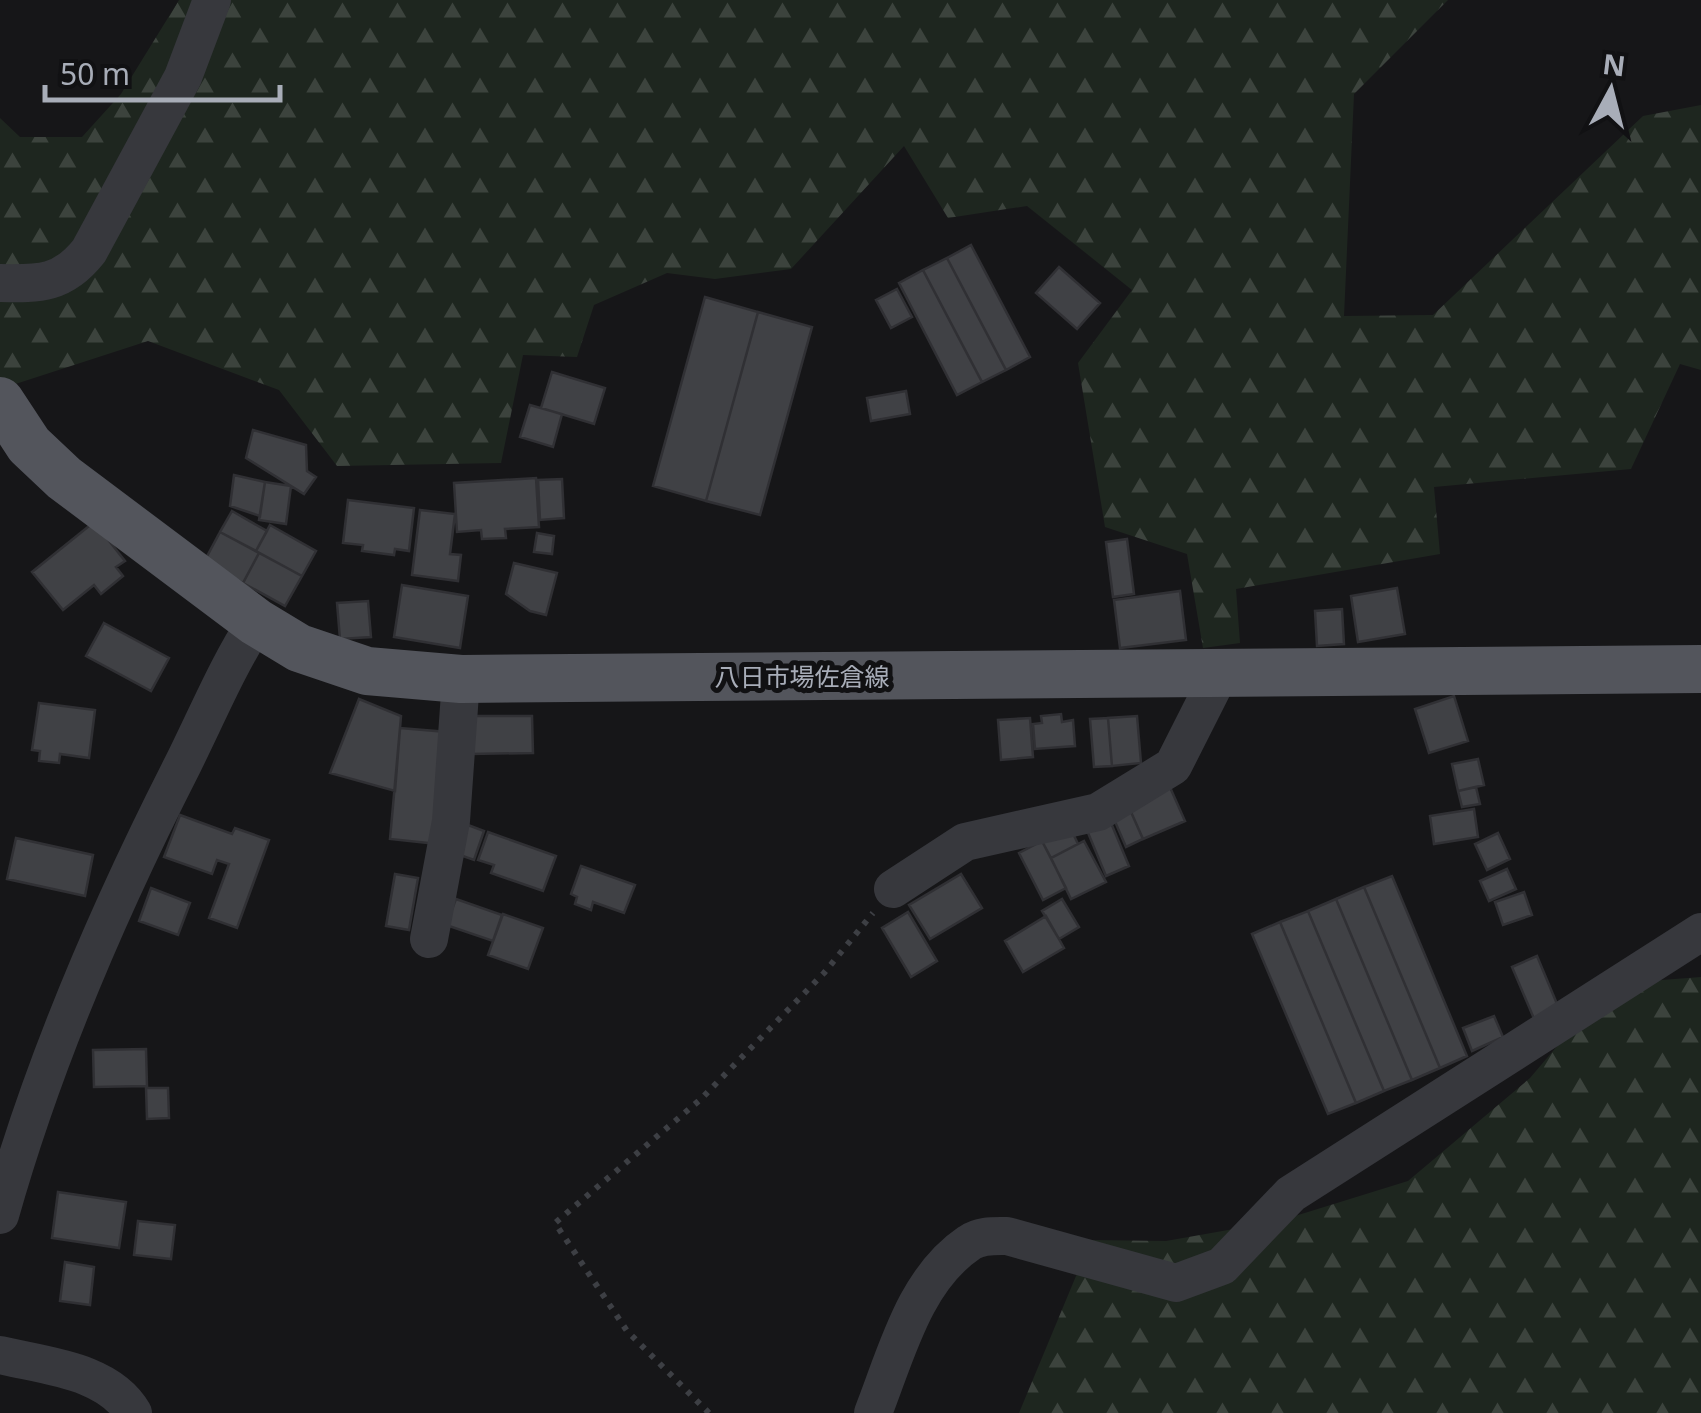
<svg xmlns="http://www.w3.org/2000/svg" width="1701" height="1413" font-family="'Noto Sans','Noto Sans JP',sans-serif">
	<defs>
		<pattern id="forest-firs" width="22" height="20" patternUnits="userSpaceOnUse" patternTransform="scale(2.5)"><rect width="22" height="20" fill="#1e261f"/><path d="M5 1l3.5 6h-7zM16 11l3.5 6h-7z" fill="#3c433d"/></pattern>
	</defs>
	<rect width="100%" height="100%" fill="#161618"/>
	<path fill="url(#forest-firs)" d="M179 0H1448L1354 94 1344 316 1433 315 1643 116 1701 105V370L1680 364 1631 469 1434 487 1440 554 1236 589 1240 643 1203 648 1187 554 1105 527 1078 363 1132 290 1027 206 948 218 904 146 791 269 715 279 667 273 594 305 577 357 523 355 501 463 337 466 279 390 148 341 0 389V118L20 137H82L121 94Z
		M1701 977V1413H1019L1091 1240 1166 1241 1279 1221 1408 1181 1530 1078 1610 984Z"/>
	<path fill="#404145" stroke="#303034" stroke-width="2.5" d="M971 245 1030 357 1006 370 947 258Z
		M947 258 1006 370 982 382 923 270Z
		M1059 267 1100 303 1077 329 1036 293Z
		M923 270 982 382 957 395 899 283Z
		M897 289 912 317 891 328 876 300Z
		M705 297 758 312 706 501 653 486Z
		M758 312 812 327 760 515 706 501Z
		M552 372 605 388 594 424 541 408Z
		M906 391 910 414 871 421 867 398Z
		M530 405 562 414 553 447 520 437Z
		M253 430 306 445 307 471 316 477 304 494 246 458Z
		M234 475 265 482 260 516 230 506Z
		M536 478 539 527 505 529 506 538 482 539 481 530 457 532 454 483Z
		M562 479 564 518 540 520 538 480Z
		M265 482 291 486 286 524 259 520Z
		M348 500 414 508 409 551 395 549 394 555 362 551 363 545 343 543Z
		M420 510 455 514 450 554 461 555 458 581 412 575Z
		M232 511 267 531 256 551 220 532Z
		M94 522 125 561 116 567 123 576 101 594 94 585 63 610 32 572Z
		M270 525 316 551 302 576 256 551Z
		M220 532 259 553 243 583 204 562Z
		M537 533 554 536 552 554 534 552Z
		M1127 539 1134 594 1113 597 1106 542Z
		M259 553 302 576 285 606 243 583Z
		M514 563 557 573 546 615 530 611 506 594Z
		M402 585 468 596 460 648 394 637Z
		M1397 588 1405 634 1358 642 1351 596Z
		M1180 591 1186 640 1120 648 1114 600Z
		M368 601 371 637 340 639 337 603Z
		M1342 609 1344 644 1317 646 1315 611Z
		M104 623 169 658 151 691 86 656Z
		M1454 696 1468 741 1429 753 1415 709Z
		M359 699 401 716 395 791 330 773Z
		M39 703 95 710 89 758 60 754 59 763 39 761 40 751 32 750Z
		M1061 714 1062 722 1073 720 1075 746 1035 749 1033 724 1042 723 1041 716Z
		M471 716H532L533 753 471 754Z
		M1137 716 1141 763 1112 766 1108 718Z
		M1030 718 1033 757 1001 760 998 720Z
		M1108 718 1112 766 1094 767 1090 719Z
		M400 728 447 732 438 844 390 839Z
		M1478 759 1484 785 1458 791 1452 764Z
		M1169 785 1185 821 1143 839 1127 803Z
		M1476 787 1480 804 1462 807 1458 791Z
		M1127 803 1143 839 1126 847 1110 810Z
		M1474 809 1478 837 1434 844 1430 816Z
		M180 815 232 834 235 828 269 840 237 928 209 918 229 864 217 860 212 874 164 857Z
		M1109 818 1129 866 1106 876 1086 828Z
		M468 825 484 831 474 860 457 854Z
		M1070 827 1078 844 1051 858 1042 841Z
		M488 832 556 856 543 891 491 873 494 865 478 860Z
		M1498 833 1510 859 1487 870 1475 844Z
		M16 838 93 855 85 896 7 879Z
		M1042 841 1066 888 1043 900 1019 853Z
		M1084 841 1106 882 1071 899 1051 858Z
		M581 866 635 885 624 913 593 902 591 910 575 904 577 897 571 894Z
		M1507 869 1516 889 1489 901 1480 881Z
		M395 874 418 878 409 930 386 926Z
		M961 874 982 908 930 939 909 905Z
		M1392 876 1467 1056 1440 1068 1364 887Z
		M1364 887 1440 1068 1412 1080 1336 899Z
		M151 888 190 903 178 935 139 921Z
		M1524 892 1532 915 1503 925 1495 902Z
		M456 899 502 915 493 941 446 925Z
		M1062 899 1079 927 1059 939 1042 911Z
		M1336 899 1412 1080 1384 1091 1308 911Z
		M1308 911 1384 1091 1356 1103 1280 922Z
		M908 912 937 961 911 977 882 928Z
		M503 914 543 928 528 969 488 955Z
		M1046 916 1064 948 1023 972 1005 941Z
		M1280 922 1356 1103 1328 1114 1252 934Z
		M1537 956 1560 1011 1535 1021 1512 967Z
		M1494 1016 1503 1037 1472 1051 1463 1028Z
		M146 1049 147 1086 94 1087 93 1050Z
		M146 1088H168L169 1118 147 1119Z
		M58 1192 126 1202 119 1248 52 1238Z
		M138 1221 175 1225 171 1259 134 1255Z
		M65 1262 94 1267 90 1305 60 1301Z"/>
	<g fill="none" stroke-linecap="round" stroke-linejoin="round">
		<path stroke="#3d3f44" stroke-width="6" stroke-dasharray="5 8" stroke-linecap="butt" d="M709 1413 627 1331 555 1223 701 1099 824 973 873 913"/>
		<path stroke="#37383d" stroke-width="38" d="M0 283C40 284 63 284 89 251L183 77 212 0
			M893 889 965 842 1098 812 1173 766 1219 675
			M429 939 451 821 461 679
			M0 1215C44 1059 109 909 183 764 207 716 227 667 256 622
			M0 1355C45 1366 108 1370 133 1413
			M873 1413C896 1355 914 1280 969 1243 980 1235 994 1236 1007 1236L1176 1283 1222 1266 1291 1194 1701 932"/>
		<path stroke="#53555c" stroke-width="48" d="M0 401 29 445 64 478 256 622 299 648 367 671 461 679 1701 669"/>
	</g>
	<g text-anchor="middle" stroke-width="10" stroke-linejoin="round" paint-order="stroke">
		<g font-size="25" fill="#a8adb8" stroke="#111113">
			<text x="802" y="686">八日市場佐倉線</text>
		</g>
	</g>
	<g transform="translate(1611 90) rotate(7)" stroke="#111113" stroke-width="8" paint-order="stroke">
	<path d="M0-8L18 38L0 25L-18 38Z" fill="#a8adb8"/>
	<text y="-15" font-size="28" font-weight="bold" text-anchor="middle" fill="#a8adb8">N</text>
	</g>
	<path d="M45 85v15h235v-15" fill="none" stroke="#a8adb8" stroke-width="5"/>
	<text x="60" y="85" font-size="30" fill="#a8adb8" stroke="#111113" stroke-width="8" paint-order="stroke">50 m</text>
</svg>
